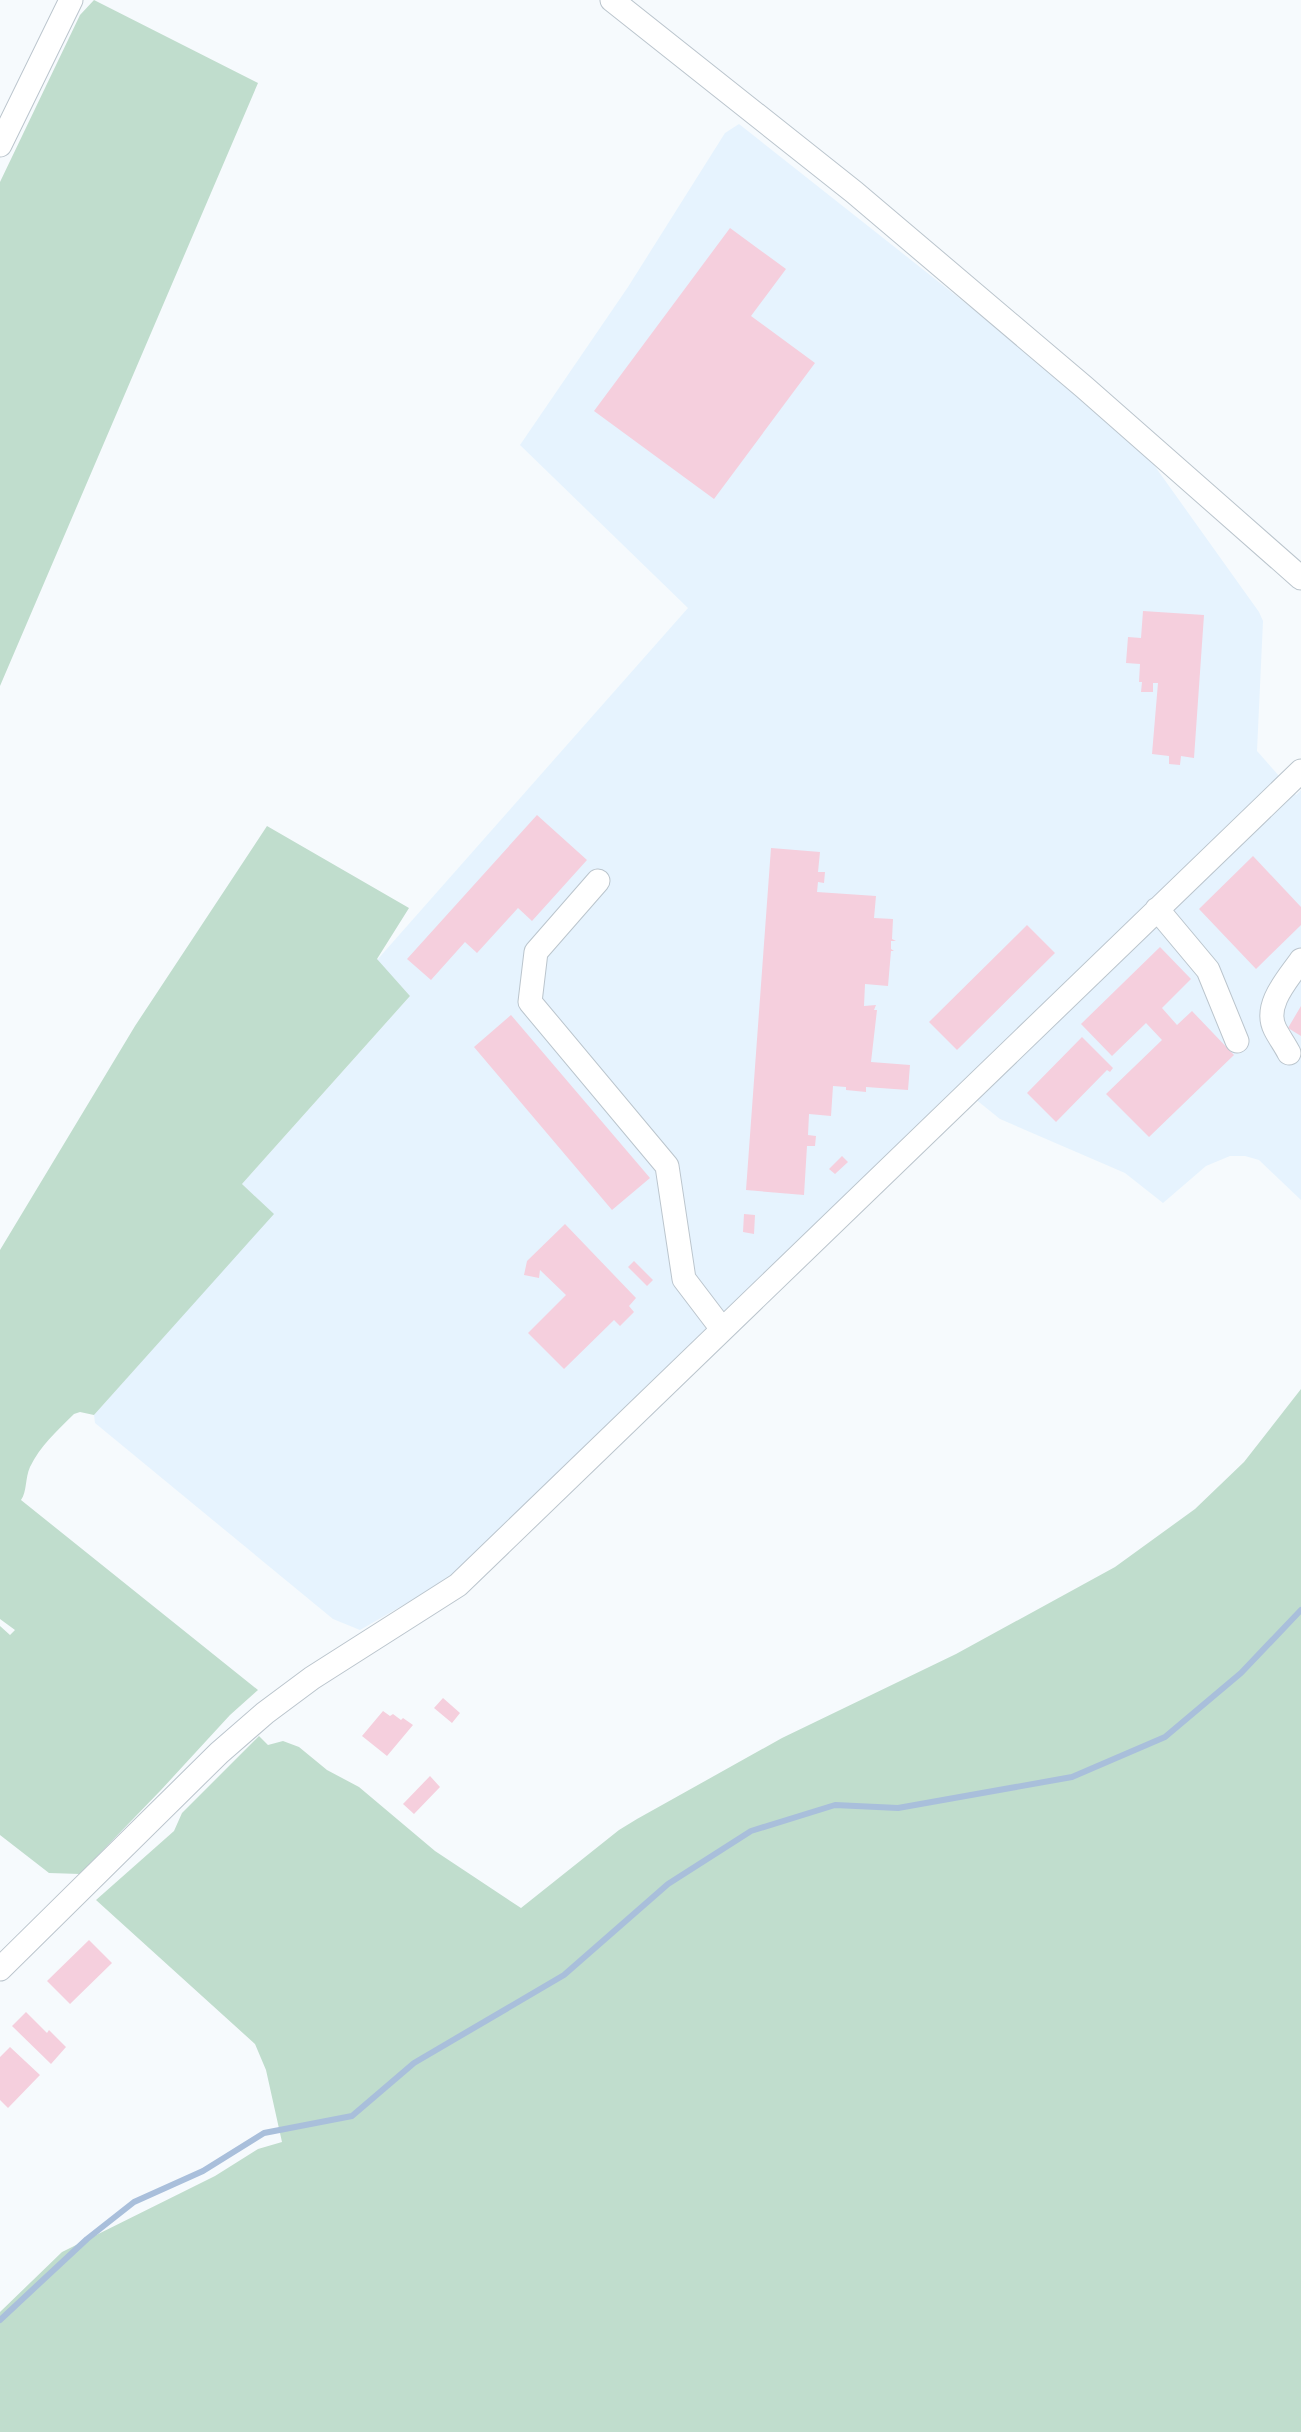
<svg xmlns="http://www.w3.org/2000/svg" width="1301" height="2432" font-family="'Titillium Web',sans-serif">
	<rect width="100%" height="100%" fill="#f6fafd"/>
	<path fill="#e6f3fe" d="M739 124 973 309 1144 451 1259 612 1263 621 1257 751 1296 795 1301 790V1200L1259 1160 1245 1156H1230L1206 1166 1163 1203 1125 1173 1000 1119 959 1086 445 1581 360 1630 333 1619 95 1423 94 1415 273 1214 242 1184 410 996 377 960 688 608 520 445 628 287 725 133Z"/>
	<path fill="#c0ddcd" d="M94 0 258 83 0 686V182L80 15Z
		M267 826 409 908 377 959 410 996 242 1184 274 1214 94 1415 80 1412 74 1414C57 1431 40 1446 30 1467 25 1478 27 1492 21 1500L258 1690 230 1715 161 1790 80 1874 49 1873 0 1835V1626L10 1635 15 1630 0 1619V1250L135 1026Z
		M1301 1389V2432H0V2312L62 2252 215 2176 258 2149 282 2142 266 2070 255 2044 96 1900 174 1831 182 1813 259 1736 268 1745 283 1741 299 1747 327 1770 359 1787 435 1851 521 1908 619 1830 637 1819 782 1738 956 1654 1115 1567 1195 1509 1244 1462Z"/>
	<g fill="none" stroke-linecap="round" stroke-linejoin="round">
		<path stroke="#a9bfdb" stroke-width="6" d="M0 2320 87 2239 134 2202 203 2171 264 2133 352 2116 414 2063 564 1975 668 1884 751 1831 835 1805 898 1808 1072 1777 1165 1737 1241 1673 1301 1610"/>
	</g>
	<path fill="#f5cfdd" d="M730 228 786 269 751 316 815 363 714 499 594 411Z
		M1143 611 1204 615 1194 758 1181 756 1180 765 1169 764V756L1152 754 1158 683H1153V692H1141L1142 682H1139L1140 664 1126 663 1128 637 1141 638Z
		M537 815 587 860 532 921 518 908 477 953 465 942 431 980 407 959Z
		M771 848 820 852 818 872H825L824 883 818 882 817 892 876 896 874 918 893 919 892 939 896 941H891V949L894 951H891L888 986 865 984 864 1006 876 1005 874 1010H877L871 1062 910 1065 908 1090 866 1087V1092L846 1090V1087L833 1086 831 1116 809 1114 808 1135 816 1136 815 1146H807L804 1195 746 1190Z
		M1253 856 1301 907V925L1256 969 1199 909Z
		M1027 925 1055 953 957 1050 929 1022Z
		M1160 947 1191 979 1162 1008 1177 1025 1192 1011 1234 1055 1149 1137 1106 1094 1162 1040 1146 1023 1112 1056 1081 1024Z
		M1301 1006V1036L1288 1028Z
		M511 1015 650 1178 612 1210 474 1047Z
		M1082 1037 1113 1068 1110 1072 1107 1070 1056 1122 1027 1093Z
		M842 1156 848 1162 835 1174 829 1169Z
		M744 1214 755 1215 754 1234 743 1232Z
		M565 1224 636 1298 629 1306 634 1312 620 1326 614 1320 564 1369 528 1333 566 1295 540 1270 539 1278 524 1275 527 1261Z
		M634 1261 653 1280 647 1286 628 1267Z
		M443 1698 460 1713 452 1723 434 1708Z
		M383 1711 390 1716 393 1714 401 1720 403 1718 413 1725 387 1756 362 1736Z
		M430 1776 440 1787 414 1814 403 1804Z
		M89 1940 112 1963 70 2004 47 1981Z
		M26 2012 47 2033 49 2030 66 2047 51 2064 12 2026Z
		M10 2047 40 2075 8 2108 0 2100V2057Z"/>
	<g fill="none" stroke-linecap="round" stroke-linejoin="round">
		<g stroke="#bbc5cd" stroke-width="25">
			<path id="minor" d="M612 0 854 192 1084 387 1301 578
				M0 145 71 0
				M598 881 536 952 530 1002 667 1166 684 1279 722 1329
				M1157 909 1208 970 1237 1041
				M1289 1053C1285 1045 1279 1037 1275 1029 1263 1005 1288 979 1301 960
				M0 1969 219 1753 265 1713 312 1678 458 1585 1301 771"/>
		</g>
		<use href="#minor" stroke="#fff" stroke-width="23"/>
	</g>
</svg>
